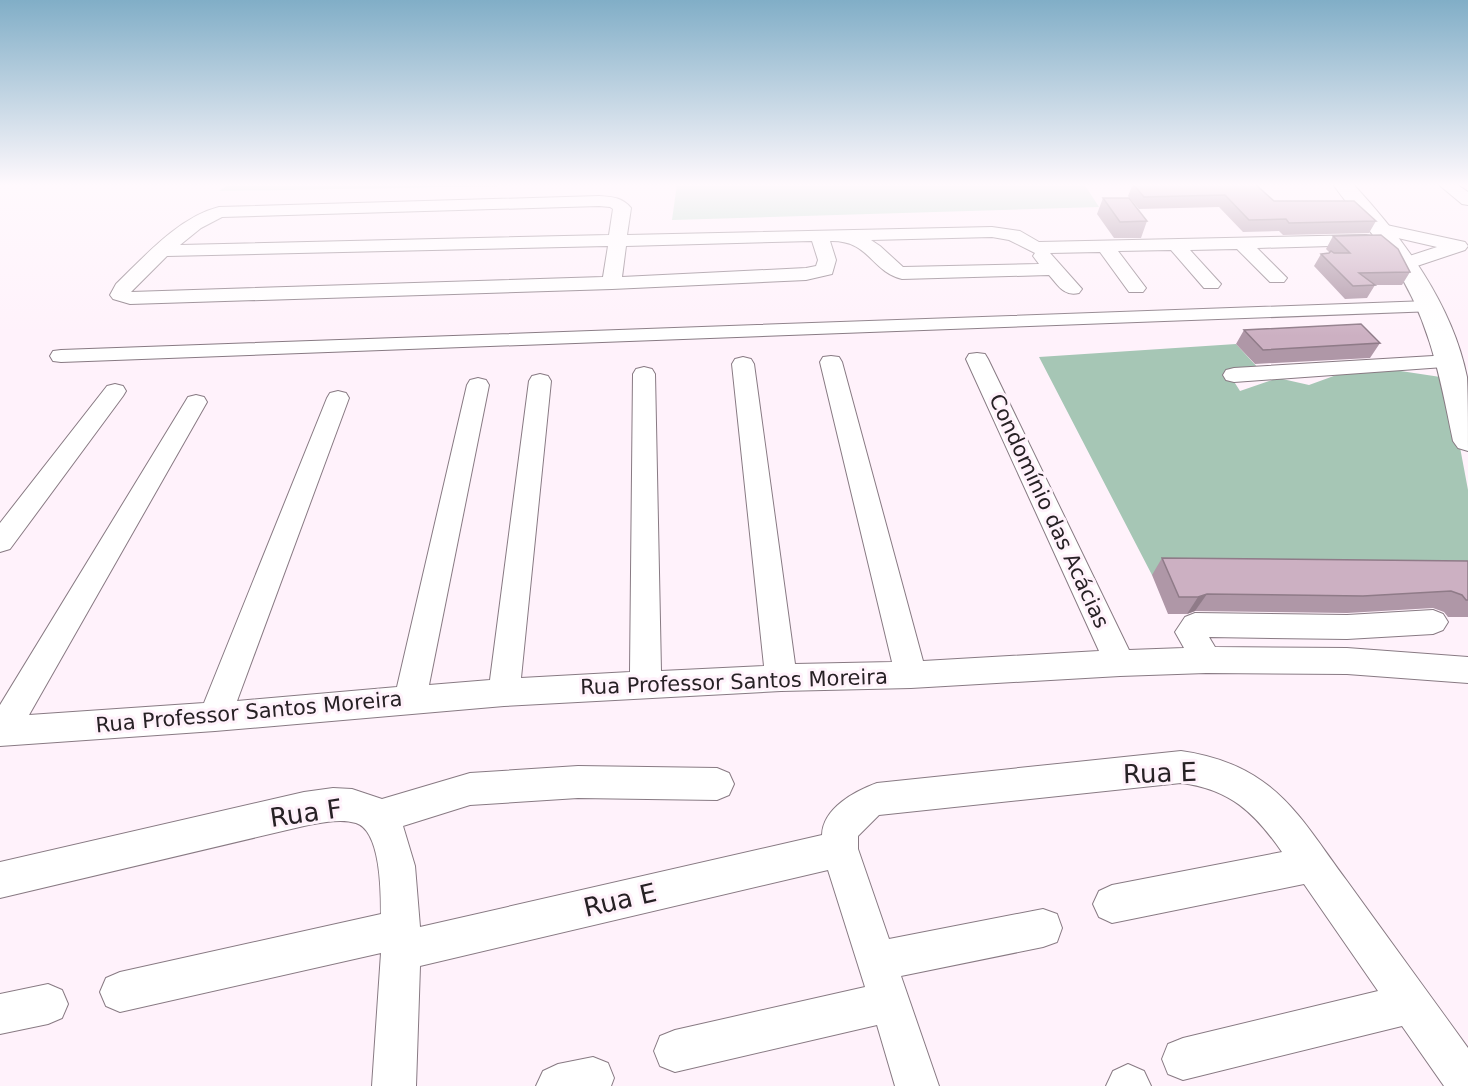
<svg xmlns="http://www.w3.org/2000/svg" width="1468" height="1086" font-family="'DejaVu Sans',sans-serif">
	<rect width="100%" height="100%" fill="#fff2fb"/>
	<path fill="#c2dfd0" d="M230 184H620L219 191Z
		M677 184H1084L1099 207 672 220Z"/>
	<path fill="#a6c6b5" d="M1236 344 1260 370 1228 372 1240 391 1278 378 1309 385 1353 369 1394 370 1447 378 1468 490V579L1152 575 1039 357Z"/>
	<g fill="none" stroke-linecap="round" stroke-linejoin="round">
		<g stroke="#887a83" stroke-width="2">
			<path id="minor" d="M1438 184H1456L1468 192V205L1462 204Z
				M599 196C612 197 622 197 631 208L627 235 992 227 1020 231 1039 242 1366 235 1372 236 1375 240 1372 244 1366 245 1257 248 1287 278 1284 282H1270L1237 249 1190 250 1221 284 1218 288H1204L1171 250 1118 251 1146 288 1143 292H1129L1100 252 1050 253 1082 289 1079 293C1064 297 1058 285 1049 275L902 279C870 271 870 240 830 241L836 260 832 274 806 280 612 289 130 304 113 299 110 295 116 284C145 256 179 217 219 207ZM599 206 610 207 613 209 609 235 180 245 201 228 222 217ZM992 237 1009 240 1035 253 1033 256 1039 264 903 267 880 246 871 240ZM812 241 818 260 816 266 806 268 622 277 626 246ZM608 246 603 277 131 292 167 256Z
				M1382 224 1465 242 1468 246 1465 250 1411 268H1397L1395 264 1397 260 1437 247 1376 233 1373 229 1376 225Z
				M1428 301 1435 303 1438 307 1435 311 61 362 53 361 50 356 53 351 61 350Z
				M977 353 985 354 988 359 1129 650 1184 648 1175 632 1185 617 1195 613 1347 615 1433 610 1443 614 1448 622 1443 630 1433 634 1347 639 1209 637 1215 647 1347 648 1468 657V683L1347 674 1206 673 1120 676 911 688 781 691 504 706 215 731 0 746V705L185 402 188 397 196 395 204 397 207 402 29 715 204 703 327 398 330 393 338 391 346 393 349 398 237 701 397 687 467 385 470 380 478 378 486 380 489 385 429 685 490 680 529 381 532 376 540 374 548 376 551 381 521 678 630 672 633 374 636 369 644 367 652 369 655 374 661 671 764 666 732 364 735 359 743 357 751 359 754 364 795 664 892 662 820 362 823 357 831 356 839 357 842 362 923 661 1099 651 966 359 969 354Z
				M1450 355 1458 356 1461 361 1458 366 1234 382 1226 380 1223 375 1226 370 1234 368Z
				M115 384 123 386 126 391 123 396 10 549 0 552V523L107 386Z
				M1181 751C1210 755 1238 764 1262 781 1298 806 1321 847 1347 881 1387 937 1428 992 1468 1048V1086H1444L1402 1026 1183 1080 1168 1074 1162 1059 1168 1044 1183 1038 1378 991 1304 884 1112 923 1099 917 1093 904 1099 891 1112 885 1282 852C1255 813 1230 789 1181 783L879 815 858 836V849L889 939 1043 909 1057 914 1062 928 1057 942 1043 947 901 976 939 1086H895L877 1025 675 1072 660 1066 654 1051 660 1036 675 1030 865 987 828 870 420 966 416 1086H372L381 953 120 1012 106 1006 100 992 106 978 120 972 381 914C381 892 381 831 356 823 340 818 320 823 304 826L0 898V862L304 792 333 788 352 789 382 799 470 773 578 766 717 768 729 773 734 784 729 795 717 800 578 798 470 805 403 826 415 866 420 927 822 835C823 808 855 791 877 783Z
				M48 984 62 990 68 1004 62 1018 48 1024 0 1034V994Z
				M593 1057 608 1063 614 1078 611 1086H536L543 1071 558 1064Z
				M1128 1064 1144 1071 1151 1086H1106L1113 1071Z"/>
		</g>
		<g stroke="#887a83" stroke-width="2">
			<path id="major" d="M1333 184H1353C1403 238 1452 303 1467 377 1468 400 1468 427 1468 451L1458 448 1453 441C1439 372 1429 317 1389 257 1372 231 1350 209 1333 184Z"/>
		</g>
		<use href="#minor" fill="#fff" fill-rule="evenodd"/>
		<use href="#major" fill="#fff" fill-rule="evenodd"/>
	</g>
	<path fill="#af97a7" d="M1133 184 1274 201 1376 221 1369 233 1283 235 1279 231 1243 232 1219 207 1139 209 1128 196Z
		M1103 198 1147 221 1141 238H1114L1097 214Z
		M1333 236 1410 272 1402 285H1375L1367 298 1345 299 1314 266 1321 254 1329 253H1330L1326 249Z
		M1244 330 1380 343 1370 358 1255 364 1236 344Z
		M1162 558 1468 561V617H1448L1444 612 1433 608 1347 613 1195 611 1187 614H1168L1152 575Z"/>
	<path fill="#8f7b88" d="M1207 594 1195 611 1187 614 1198 597Z"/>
	<path fill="#ccb0c2" stroke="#8f7b88" stroke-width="1.5" d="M1133 184H1255L1274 201H1354L1376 221 1289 223 1286 219 1249 220 1225 195 1144 197Z
		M1103 198H1129L1147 221 1120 222Z
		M1381 235 1398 249 1410 272 1359 273 1375 285 1353 286 1321 254 1329 253 1331 251 1334 253H1350L1333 236Z
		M1361 324 1380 343 1263 350 1244 330Z
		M1162 558 1468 561V600H1466L1462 595 1451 591 1363 596 1207 594 1198 597H1179Z"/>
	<linearGradient id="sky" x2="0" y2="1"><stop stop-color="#81aec7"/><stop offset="0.55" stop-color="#fff9fd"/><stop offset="1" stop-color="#fff9fd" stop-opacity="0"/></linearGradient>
	<rect width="1468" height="336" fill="url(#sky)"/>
	<g text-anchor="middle" stroke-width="6" stroke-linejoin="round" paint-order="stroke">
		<g font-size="21" fill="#272125" stroke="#fff2fb">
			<text transform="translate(1049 511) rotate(65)" y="7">Condomínio das Acácias</text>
			<text transform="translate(734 682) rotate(-2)" y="7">Rua Professor Santos Moreira</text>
			<text transform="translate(249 712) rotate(-5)" y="7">Rua Professor Santos Moreira</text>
		</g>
		<g font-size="26" fill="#272125" stroke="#fff2fb">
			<text transform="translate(1160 773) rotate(-2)" y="9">Rua E</text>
			<text transform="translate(306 813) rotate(-8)" y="9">Rua F</text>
			<text transform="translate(620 900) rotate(-13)" y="9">Rua E</text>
		</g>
	</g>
</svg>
